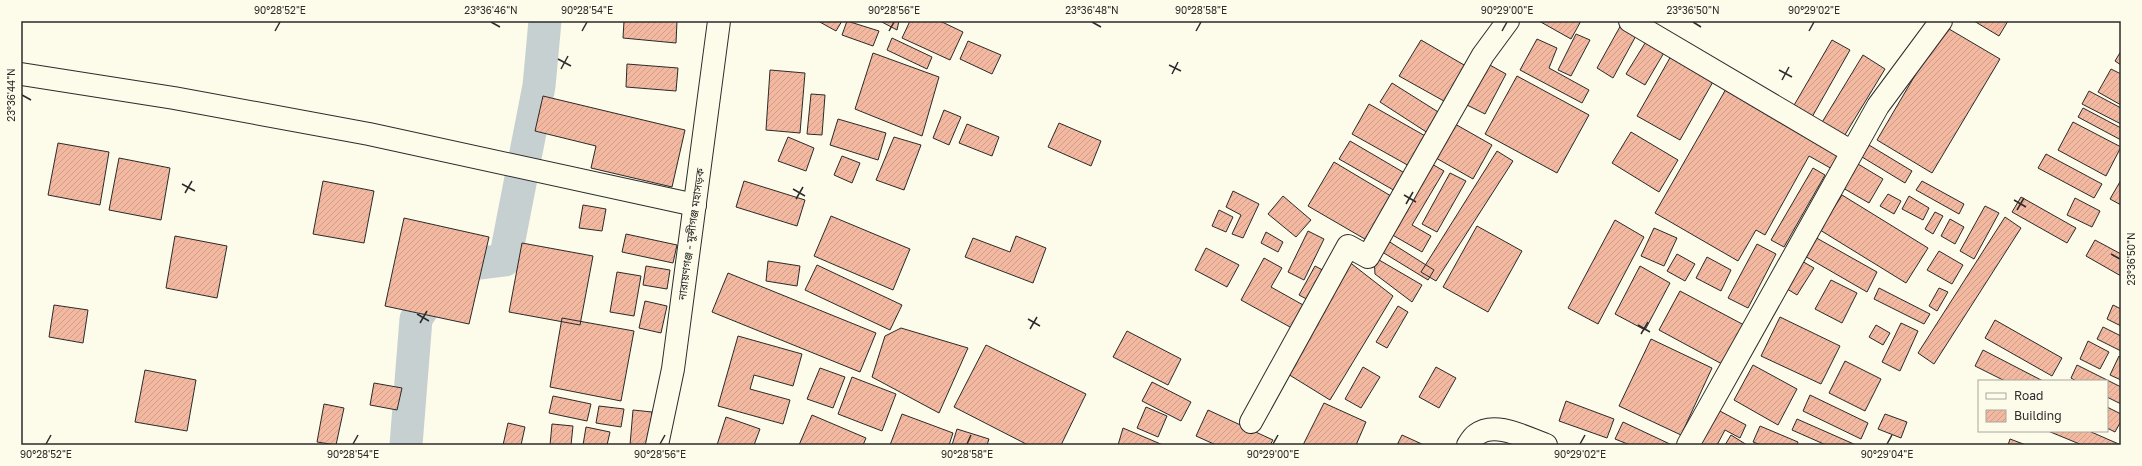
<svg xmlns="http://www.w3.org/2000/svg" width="2142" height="466" font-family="'Golos Text','Noto Sans Bengali',sans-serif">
	<defs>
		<pattern id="building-hatch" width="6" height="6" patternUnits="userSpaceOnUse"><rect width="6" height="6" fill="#f2b8a0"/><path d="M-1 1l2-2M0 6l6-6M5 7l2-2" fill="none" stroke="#d09e8a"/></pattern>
	</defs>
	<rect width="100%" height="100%" fill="#fdfbea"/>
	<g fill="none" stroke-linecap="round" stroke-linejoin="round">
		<path stroke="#c7d0d0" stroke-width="33" d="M406 445 416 319 449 267 505 260 539 86 545 21"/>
	</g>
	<path fill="url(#building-hatch)" stroke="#2b2b2b" d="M624 21H677L676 43 623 38Z
		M818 21H842L836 31Z
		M847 21 879 31 873 46 842 35Z
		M880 21H899L897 30Z
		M910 21H940L963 32 950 60 902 38Z
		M1539 21H1581L1571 39Z
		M1974 21H2008L1999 36Z
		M1622 23 1638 32 1613 78 1597 68Z
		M1944 26 2000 59 1932 173 1877 140Z
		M1576 34 1590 40 1571 76 1558 70Z
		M892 38 932 57 927 69 887 50Z
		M1537 39 1557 48 1549 68 1589 90 1582 103 1520 70Z
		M1421 40 1471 69 1451 105 1399 76Z
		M1647 40 1665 51 1645 85 1626 74Z
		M1832 40 1850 50 1812 117 1793 107Z
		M968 41 1001 55 992 74 960 59Z
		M2121 51V65L2115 61Z
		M873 53 939 77 922 136 855 109Z
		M1863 55 1885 69 1843 138 1821 124Z
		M1671 56 1714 80 1680 140 1637 116Z
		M627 64 678 68 676 91 626 87Z
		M1488 64 1506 74 1485 114 1467 105Z
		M2111 69 2121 74V105L2098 92Z
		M770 70 805 73 800 133 766 130Z
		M1517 76 1589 115 1557 173 1485 134Z
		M1392 83 1443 115 1431 135 1380 102Z
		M1726 89 1843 154 1834 170 1809 156 1765 235 1756 230 1738 261 1655 213Z
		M2089 91 2121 108V124L2082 104Z
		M811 94 825 95 822 135 807 134Z
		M543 96 685 130 672 187 591 168 596 146 535 131Z
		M1369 104 1427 137 1411 167 1352 134Z
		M2083 108 2121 128V140L2078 117Z
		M944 110 961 117 949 145 933 138Z
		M838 119 886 133 878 160 830 145Z
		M2073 122 2121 147 2106 176 2058 150Z
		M1059 123 1101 141 1091 166 1048 147Z
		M967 124 999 137 992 156 959 143Z
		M1455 124 1492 145 1473 179 1436 158Z
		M1631 132 1678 160 1659 192 1612 163Z
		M788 137 814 148 806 171 778 161Z
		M894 137 921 145 904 190 876 180Z
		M1350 141 1408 175 1397 192 1339 159Z
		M58 143 109 152 100 205 48 195Z
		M1869 145 1912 171 1905 183 1862 157Z
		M1497 151 1513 161 1436 281 1421 272Z
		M2046 154 2102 184 2094 198 2038 168Z
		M842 156 860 163 852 183 834 175Z
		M119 158 170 168 161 220 109 210Z
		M1334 162 1396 199 1370 242 1308 206Z
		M1430 163 1444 171 1412 225 1431 236 1422 252 1389 233Z
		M1858 164 1883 179 1869 203 1843 188Z
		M1813 168 1825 175 1784 247 1771 240Z
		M1450 173 1466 181 1437 232 1422 224Z
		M2121 180V205L2110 199Z
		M323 181 374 191 364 243 313 234Z
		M744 181 805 200 797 226 736 207Z
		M1922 181 1964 204 1959 214 1916 190Z
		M1233 191 1259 204 1243 238 1232 234 1241 215 1226 207Z
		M1888 194 1901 201 1894 214 1880 206Z
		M1842 195 1928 248 1906 283 1820 230Z
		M1283 196 1311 220 1296 237 1268 214Z
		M1909 196 1929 208 1923 220 1902 209Z
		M2021 197 2076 228 2067 243 2012 212Z
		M2075 198 2100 211 2092 227 2067 215Z
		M583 205 606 209 602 231 579 228Z
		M1985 206 1999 213 1974 259 1960 251Z
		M1219 210 1233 217 1226 232 1212 226Z
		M1935 212 1943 216 1933 234 1925 229Z
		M831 216 910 249 893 290 814 256Z
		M2005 217 2021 228 1934 364 1918 353Z
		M404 218 489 237 469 324 385 306Z
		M1950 219 1964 227 1955 244 1941 236Z
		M1615 220 1644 237 1598 324 1568 308Z
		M1477 226 1522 251 1488 312 1443 287Z
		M1654 228 1677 238 1664 266 1641 256Z
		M1308 231 1324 239 1304 280 1288 272Z
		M1266 232 1283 242 1278 252 1261 243Z
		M626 234 677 245 673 263 622 252Z
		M175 236 227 246 217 298 166 288Z
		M1016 236 1046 248 1033 283 965 257 973 238 1010 252Z
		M1813 236 1877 272 1867 292 1803 255Z
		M1385 239 1434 270 1428 280 1379 250Z
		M2095 240 2121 254V276L2086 256Z
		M522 243 593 256 580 325 509 312Z
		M1757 244 1776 254 1748 308 1728 298Z
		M1206 248 1239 265 1227 287 1195 270Z
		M1939 251 1963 265 1952 284 1927 270Z
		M1677 254 1695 264 1685 281 1667 271Z
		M1374 257 1422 285 1412 302 1375 274Z
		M1707 257 1731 270 1721 291 1696 278Z
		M1264 258 1282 268 1271 287 1312 310 1299 332 1241 300Z
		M1800 260 1814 268 1797 295 1784 287Z
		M768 261 800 266 797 286 766 281Z
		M1348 261 1393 296 1330 400 1283 371Z
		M817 265 902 305 890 330 805 290Z
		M646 266 670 270 667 289 643 285Z
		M1315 266 1330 274 1314 303 1299 295Z
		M1640 266 1670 283 1645 330 1615 314Z
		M617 272 641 276 634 316 610 312Z
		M728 273 876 333 860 372 712 312Z
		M1831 280 1857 293 1842 323 1815 309Z
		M1879 288 1930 314 1924 324 1874 299Z
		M1939 288 1948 292 1937 311 1929 306Z
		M1680 291 1744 325 1722 364 1659 330Z
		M645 301 667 306 661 333 639 328Z
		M54 305 88 310 83 343 49 337Z
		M2113 305 2121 309V326L2107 319Z
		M1398 306 1408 312 1387 348 1376 342Z
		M1780 317 1840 346 1821 384 1761 356Z
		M562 318 634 331 621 401 550 387Z
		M1995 320 2062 358 2052 376 1985 338Z
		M1901 323 1918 331 1900 371 1882 362Z
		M1876 325 1890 333 1883 345 1869 337Z
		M2103 327 2121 336V351L2097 339Z
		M901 328 968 348 939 413 872 377 885 336Z
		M1127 331 1181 359 1168 385 1113 357Z
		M738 336 802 354 793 386 754 375 750 389 790 400 783 424 718 406Z
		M1651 339 1712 368 1681 435 1619 406Z
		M2088 341 2109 352 2100 369 2080 359Z
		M986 345 1086 394 1061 445H1028L954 407Z
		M1983 350 2043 381H2005L1975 366Z
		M2119 356 2121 358V380L2110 375Z
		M1845 361 1881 379 1865 411 1829 393Z
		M1753 365 1797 389 1778 425 1734 400Z
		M2077 365 2121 387V404L2107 397V381H2076L2071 378Z
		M1363 367 1380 377 1361 408 1345 399Z
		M1436 367 1456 378 1439 408 1419 397Z
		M820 368 845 377 833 408 807 399Z
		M145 370 196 380 187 431 135 422Z
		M852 377 896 394 882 431 838 414Z
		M1152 382 1191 402 1181 421 1142 401Z
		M374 383 402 388 397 410 370 405Z
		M1810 395 1868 423 1861 439 1803 411Z
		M553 396 591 404 587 421 549 413Z
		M1566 401 1614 419 1607 438 1559 421Z
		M1324 403 1366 422 1356 445H1303Z
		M324 404 344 408 336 445 317 442Z
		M599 406 624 409 621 427 596 423Z
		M1146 407 1167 416 1158 437 1137 428Z
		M2107 407 2121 414V421L2115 432 2107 428Z
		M633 410 652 412 649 445H630Z
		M1208 410 1273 440 1270 445H1216L1196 436Z
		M1718 410 1746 425 1740 438 1725 430 1717 445H1700Z
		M902 414 953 433 949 445H890Z
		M1885 414 1907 422 1901 438 1878 429Z
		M812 415 866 438 863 445H799Z
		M726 417 760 429 754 445H717Z
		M1797 419 1856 445H1826L1792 430Z
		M1623 422 1672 445H1630L1615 439Z
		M508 423 525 427 521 445H503Z
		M552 424 573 426 571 445H550Z
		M1760 426 1798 442 1797 445H1761L1753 442Z
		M586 427 610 432 607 445H583Z
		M1123 428 1163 445H1118Z
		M957 429 989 439 987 445H952Z
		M2048 431H2089L2121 445H2082Z
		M1402 435 1424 445H1397Z
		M1731 435 1747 445H1725Z
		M2010 439 2026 445H2008Z"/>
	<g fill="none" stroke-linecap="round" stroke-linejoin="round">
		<g stroke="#2b2b2b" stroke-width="24">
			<path id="street" d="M1630 21 1852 152
				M21 74 174 98 369 134 695 205
				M1251 422 1348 246 1368 257 1483 55 1508 21
				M1468 445C1470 442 1473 437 1476 435 1495 420 1526 438 1546 445
				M1688 445 1878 106 1941 21"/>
		</g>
		<g stroke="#2b2b2b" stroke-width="24">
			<path id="primary" d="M657 445 673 369 719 21"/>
		</g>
		<use href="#street" stroke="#fdfbea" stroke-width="22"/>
		<use href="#primary" stroke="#fdfbea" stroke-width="22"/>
	</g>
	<path fill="none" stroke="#2b2b2b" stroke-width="1.5" d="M491 22 500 27M1092 22 1101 27M1693 22 1701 27M275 31 280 22M582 31 587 22M889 31 894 22M1196 31 1201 22M1502 31 1507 22M1809 31 1814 22M558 59 571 66M1169 65 1181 71M561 69 568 56M1779 70 1792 77M1172 74 1178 62M1782 80 1789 67M22 95 31 100M182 184 195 191M793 189 805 196M185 193 192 181M1404 195 1416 202M796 199 803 187M2014 200 2026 207M1406 204 1413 192M2017 210 2024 198M2111 254 2120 259M417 314 429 321M1028 319 1040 326M420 323 427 311M1638 325 1650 332M1030 329 1037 317M1641 334 1648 322M46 444 51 435M353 444 358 435M660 444 665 435M967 444 971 435M1273 444 1278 435M1580 444 1585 435M1887 444 1892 435"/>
	<g text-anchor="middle" stroke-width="3" stroke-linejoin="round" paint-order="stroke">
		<g font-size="11" fill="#2b2b2b" stroke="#fdfbea">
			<text transform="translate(691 234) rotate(-82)" y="4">নারায়ণগঞ্জ - মুন্সীগঞ্জ মহাসড়ক</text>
		</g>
	</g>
	<rect width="2142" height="466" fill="none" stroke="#fdfbea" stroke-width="44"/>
	<rect x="1978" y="380" width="130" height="52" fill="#fdfbea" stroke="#a9a89e"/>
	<rect x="1986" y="393" width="20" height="6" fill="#fdfbea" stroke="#a9a89e"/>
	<text x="2014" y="400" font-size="12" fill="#2b2b2b">Road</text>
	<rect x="1986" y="410" width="20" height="12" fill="url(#building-hatch)" stroke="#a9a89e"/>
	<text x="2014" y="420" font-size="12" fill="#2b2b2b">Building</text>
	<rect x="22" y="22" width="2098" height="422" fill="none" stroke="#2b2b2b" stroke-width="1.5"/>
	<g font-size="10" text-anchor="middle" fill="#2b2b2b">
		<text x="280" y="14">90°28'52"E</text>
		<text x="491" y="14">23°36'46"N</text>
		<text x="587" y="14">90°28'54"E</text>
		<text x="894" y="14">90°28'56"E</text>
		<text x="1092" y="14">23°36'48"N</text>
		<text x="1201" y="14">90°28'58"E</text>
		<text x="1507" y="14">90°29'00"E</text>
		<text x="1693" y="14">23°36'50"N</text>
		<text x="1814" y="14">90°29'02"E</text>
		<text transform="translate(11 95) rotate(-90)" y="4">23°36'44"N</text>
		<text transform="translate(2131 259) rotate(-90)" y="4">23°36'50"N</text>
		<text x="46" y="458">90°28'52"E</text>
		<text x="353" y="458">90°28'54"E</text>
		<text x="660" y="458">90°28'56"E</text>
		<text x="967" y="458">90°28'58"E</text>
		<text x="1273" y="458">90°29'00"E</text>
		<text x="1580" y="458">90°29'02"E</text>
		<text x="1887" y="458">90°29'04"E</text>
	</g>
</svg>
